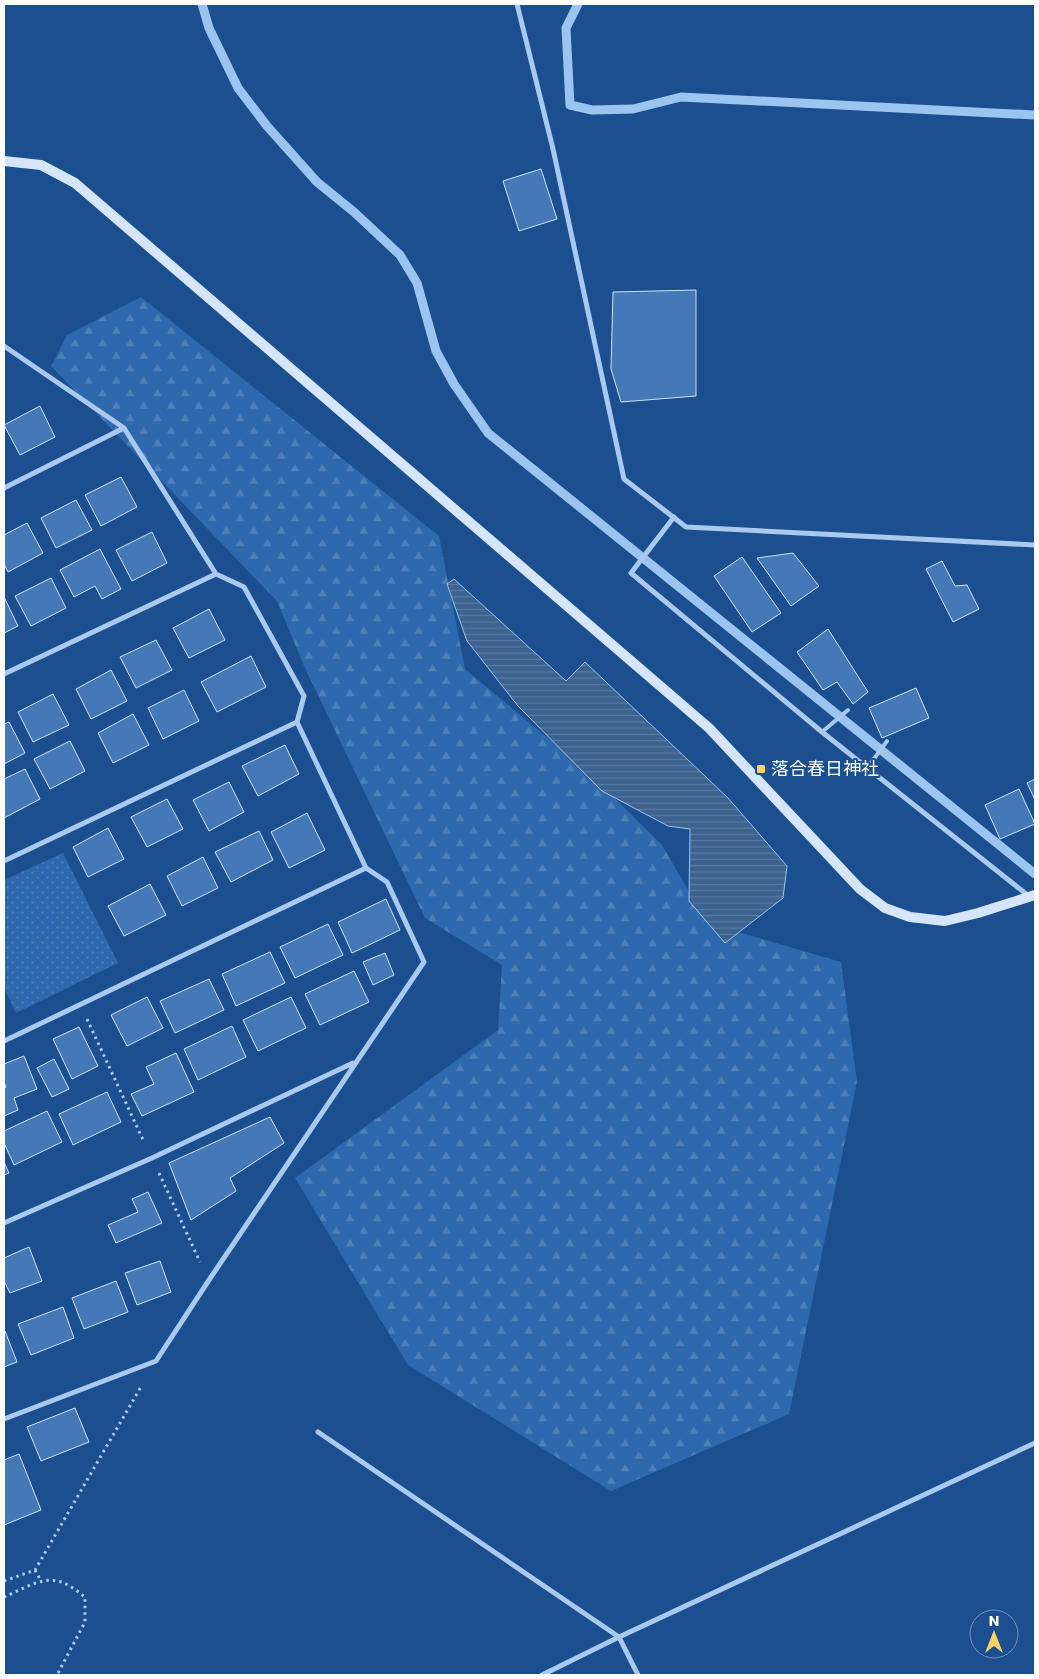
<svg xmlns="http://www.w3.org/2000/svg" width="1039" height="1679" font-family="Poppins,'Noto Sans JP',sans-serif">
	<defs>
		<pattern id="forest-firs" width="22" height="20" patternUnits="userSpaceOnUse" patternTransform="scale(1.25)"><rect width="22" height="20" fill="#2e69ad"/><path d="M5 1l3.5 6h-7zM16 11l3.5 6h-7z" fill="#4d80b9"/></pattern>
		<pattern id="park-dots" width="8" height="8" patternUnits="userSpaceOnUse" patternTransform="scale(1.25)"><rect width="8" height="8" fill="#2e69ad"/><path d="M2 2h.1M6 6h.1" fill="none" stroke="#4d80b9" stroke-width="1.8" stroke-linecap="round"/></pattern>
		<pattern id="water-rules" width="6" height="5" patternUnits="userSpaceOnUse" patternTransform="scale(1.25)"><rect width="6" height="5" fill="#3c6290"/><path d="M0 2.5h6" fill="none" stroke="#597aa1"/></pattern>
	</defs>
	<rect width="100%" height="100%" fill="#1b4f8f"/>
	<path fill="url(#forest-firs)" d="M141 297 439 536 465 669 585 769 662 845 707 923 841 962 857 1082 789 1414 611 1491 408 1365 295 1178 498 1030 502 965 425 918 304 666 277 601 51 366 67 335Z"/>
	<path fill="url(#park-dots)" d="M63 853 118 963 16 1013 4 988V880Z"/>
	<path fill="url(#water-rules)" stroke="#9cc4f0" d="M454 579 566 681 585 662 728 798 787 866 783 898 725 943 689 901 690 829 668 826 602 791 518 706 467 641 447 584Z"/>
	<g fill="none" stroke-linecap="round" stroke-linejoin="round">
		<path stroke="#9cc4f0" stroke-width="9" d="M202 4 209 28 238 88 267 126 317 182 354 212 400 255 417 283 436 351 454 384 488 433 1035 874
			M578 4 566 28 570 105 592 110 633 109 681 97 1035 115"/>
	</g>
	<path fill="#4478b7" stroke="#cfe3fa" d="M541 169 557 219 519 231 503 181Z
		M696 290V396L621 402 611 369 613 292Z
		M40 406 55 437 20 455 4 425Z
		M121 477 137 507 101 526 85 495Z
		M76 500 92 530 56 548 41 518Z
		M27 523 43 553 8 572 4 564V535Z
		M152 532 167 563 132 581 116 550Z
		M100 549 121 589 102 599 95 586 74 597 60 570Z
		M793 553 819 586 791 606 757 558Z
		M742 557 781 613 752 632 714 576Z
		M942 561 955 586 967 585 979 609 953 622 926 569Z
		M51 578 66 608 31 626 15 596Z
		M4 597 18 626 4 633Z
		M209 609 225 640 189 658 173 628Z
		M828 629 868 692 853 704 837 682 823 690 797 652Z
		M156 640 172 670 136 688 120 657Z
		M251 656 266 687 217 712 201 682Z
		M111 670 127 701 91 719 76 689Z
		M916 688 929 718 882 738 869 708Z
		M184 690 199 721 163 739 148 708Z
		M53 694 69 725 33 742 18 712Z
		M133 714 149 745 113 763 98 733Z
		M9 722 25 753 4 764V724Z
		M70 741 85 771 50 789 34 759Z
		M285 745 299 774 258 796 242 766Z
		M25 769 40 799 4 818V779Z
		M1035 779V800L1027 783Z
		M229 782 244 812 209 831 193 800Z
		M1019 789 1035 824 1000 839 985 805Z
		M167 799 183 829 147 847 131 817Z
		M307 813 325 850 289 868 271 832Z
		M108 828 124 859 88 877 73 847Z
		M259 831 273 860 231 882 215 852Z
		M203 857 218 888 182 906 167 876Z
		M150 884 166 915 124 936 108 906Z
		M386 899 400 930 352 953 338 922Z
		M328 924 343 955 295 978 280 947Z
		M270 952 285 983 236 1006 222 974Z
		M385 953 394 975 373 985 363 962Z
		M354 971 369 1002 320 1025 305 994Z
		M209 979 224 1010 175 1033 160 1001Z
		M147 997 163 1028 127 1046 111 1015Z
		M291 997 306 1028 258 1051 243 1020Z
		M232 1026 246 1057 198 1080 184 1049Z
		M79 1027 98 1066 72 1079 53 1039Z
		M176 1053 194 1092 142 1116 131 1094 154 1084 146 1067Z
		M24 1056 37 1089 14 1098 18 1110 4 1116V1089L6 1087 4 1082V1064Z
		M54 1059 69 1089 52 1097 37 1068Z
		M107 1092 121 1122 73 1145 59 1114Z
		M47 1111 62 1142 14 1165 4 1143V1131Z
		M270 1117 284 1143 230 1178 236 1191 191 1220 169 1163Z
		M4 1162 9 1173 4 1175Z
		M148 1192 162 1223 116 1243 108 1225 138 1212 132 1199Z
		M29 1247 42 1281 10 1293 4 1281V1258Z
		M160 1261 171 1292 137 1305 125 1273Z
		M116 1281 128 1312 84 1329 72 1298Z
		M63 1307 74 1338 31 1355 18 1324Z
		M5 1331 17 1362 4 1367V1332Z
		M75 1408 89 1442 41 1461 27 1427Z
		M19 1454 41 1510 4 1525V1460Z"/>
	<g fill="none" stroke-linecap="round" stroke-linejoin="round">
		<path stroke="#a9c9ee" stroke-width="3" stroke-dasharray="2.5 4" stroke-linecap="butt" d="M87 1019 144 1142
			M159 1173 200 1262
			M35 1570 41 1581
			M4 1581 35 1570 142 1385
			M4 1597C19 1591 40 1577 57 1581 68 1583 77 1591 85 1597V1622L57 1675"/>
		<path stroke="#a9c9ee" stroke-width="4" d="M822 732 848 710
			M868 767 887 741"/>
		<path stroke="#a9c9ee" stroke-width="5" d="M517 4 553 149 624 479 686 527 1035 545
			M4 346 124 428 216 574 244 587 304 696 297 722 366 868 387 882 424 962 209 1280 156 1361 4 1419
			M4 488 124 428
			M674 517 631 573 822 732 1030 897
			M4 674 216 574
			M4 861 297 722
			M4 1041 366 868
			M4 1223 152 1158 353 1063
			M318 1432 619 1637 638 1675
			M542 1675 619 1637 1035 1443"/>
		<path stroke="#d6e6fa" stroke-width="10" d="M4 161 41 165 75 183 709 728 860 889 885 908 910 917 945 921 978 913 1035 895"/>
	</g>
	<rect fill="#ffd166" stroke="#1b4f8f" stroke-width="2" x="756" y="764" width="10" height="10" rx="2.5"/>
	<g text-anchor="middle" stroke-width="4" stroke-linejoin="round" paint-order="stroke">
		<g font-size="18" fill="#fff" stroke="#1b4f8f" text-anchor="start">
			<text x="771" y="775">落合春日神社</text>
		</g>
	</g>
	<rect width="1039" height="1679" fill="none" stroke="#ffffff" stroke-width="10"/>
	<g transform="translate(994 1634)"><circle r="24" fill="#1b4f8f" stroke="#7695bc"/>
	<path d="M0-4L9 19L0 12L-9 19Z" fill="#ffd166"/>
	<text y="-8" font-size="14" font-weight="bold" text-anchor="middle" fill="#ffffff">N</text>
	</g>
</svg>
